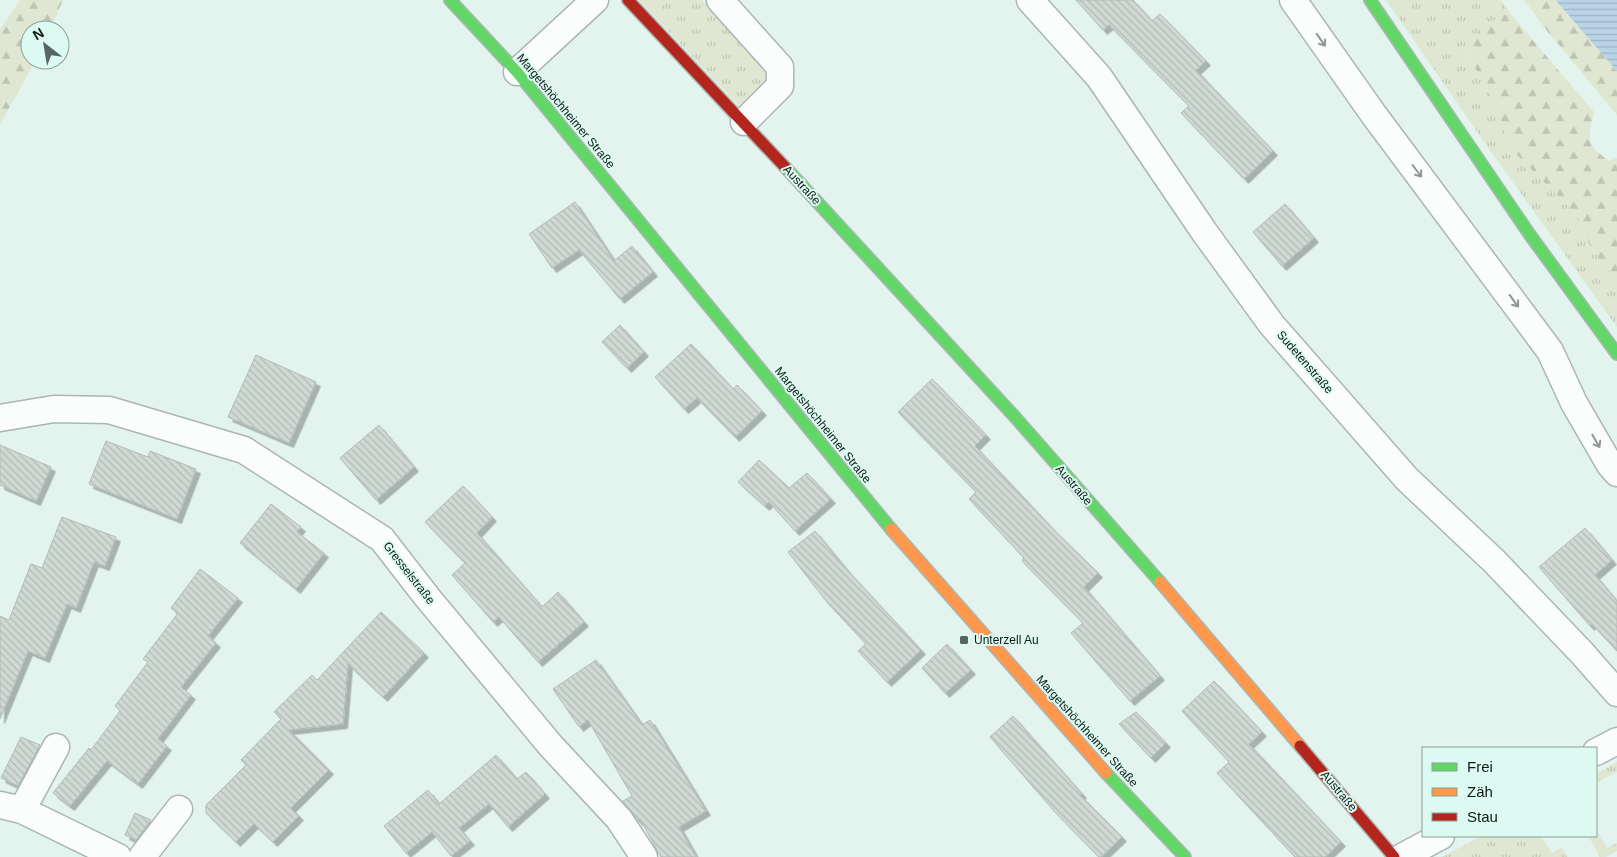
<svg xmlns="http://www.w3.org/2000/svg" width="1617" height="857" font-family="Arial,sans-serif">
	<defs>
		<pattern id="grass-tufts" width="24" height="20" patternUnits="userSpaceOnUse" patternTransform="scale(1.25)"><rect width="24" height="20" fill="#dfe6d1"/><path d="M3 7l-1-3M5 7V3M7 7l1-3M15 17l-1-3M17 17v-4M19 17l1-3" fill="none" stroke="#bec5b3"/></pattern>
		<pattern id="forest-firs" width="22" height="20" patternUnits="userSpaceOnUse" patternTransform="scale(1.25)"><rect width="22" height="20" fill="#dfe6d1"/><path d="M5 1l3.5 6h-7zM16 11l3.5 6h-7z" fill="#bec5b3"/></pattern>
		<pattern id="water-rules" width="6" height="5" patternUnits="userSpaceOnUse" patternTransform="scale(1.25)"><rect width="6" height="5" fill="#b8d4e6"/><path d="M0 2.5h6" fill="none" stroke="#9db5c5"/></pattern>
		<pattern id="building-back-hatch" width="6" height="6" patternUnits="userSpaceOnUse" patternTransform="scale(1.25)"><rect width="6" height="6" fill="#d0dad4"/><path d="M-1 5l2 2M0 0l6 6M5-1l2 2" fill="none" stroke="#b1bab5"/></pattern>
		<filter id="shadow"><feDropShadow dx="4.5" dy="4.5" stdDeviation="0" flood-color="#0004"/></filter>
	</defs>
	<rect width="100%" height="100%" fill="#e3f3ee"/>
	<path fill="url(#grass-tufts)" d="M639 0H702L772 72V77L742 109Z
		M1386 0H1501L1509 12 1488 24 1465 52 1489 91 1512 150 1576 214 1589 244 1617 283V327L1491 152Z
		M1617 762V772L1596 783V774Z
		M1599 834 1607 848 1617 843V851L1606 857H1600L1590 839Z
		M1482 836H1541L1552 853 1562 847 1567 857H1442Z"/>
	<path fill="url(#forest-firs)" d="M20 0H63L50 30H30V60H36L0 124V30Z
		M1524 0H1556L1617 71V115L1548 32Z
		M1509 12 1594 112C1588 141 1584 142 1609 161L1617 158V283L1589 244 1576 214 1512 150 1489 91 1465 51 1488 24Z"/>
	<path fill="url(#water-rules)" d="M1556 0H1617V71L1558 3Z"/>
	<path fill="url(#building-back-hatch)" stroke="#b2bbb6" filter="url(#shadow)" d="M1076 0H1133L1152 21 1160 14 1206 61 1196 70 1273 151 1244 179 1181 113 1189 106 1109 25 1103 30Z
		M575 202 614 261 632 246 653 272 620 299 579 250 552 268 529 234Z
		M1285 204 1314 238 1282 266 1253 232Z
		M620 325 644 352 627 368 602 342Z
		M691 344 733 389 737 385 762 411 735 437 697 398 684 409 655 377Z
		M256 355 316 382 289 443 228 417Z
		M932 379 986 435 975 446 1054 530 1098 573 1084 587 1160 676 1130 701 1071 633 1083 623 1022 561 1024 558 969 499 976 492 898 412Z
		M379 425 414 467 376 500 340 458Z
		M106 441 148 457 150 451 196 469 177 519 89 484Z
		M0 445 51 467 36 501 0 485Z
		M759 460 789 488 807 473 831 499 795 531 769 502 765 506 738 482Z
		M463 486 492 517 477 533 542 607 558 592 584 622 538 662 499 617 493 622 452 575 465 563 425 522Z
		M271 504 301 527 297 532 324 553 296 589 240 543Z
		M62 517 116 537 105 566 94 562 76 608 67 604 45 658 28 651 0 719V616L9 620 31 564 42 568Z
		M1585 528 1612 560 1595 575 1617 601V651L1592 624 1590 626 1539 567Z
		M815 531 847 570 921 650 887 682 858 651 866 644 826 601 788 552Z
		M200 569 238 598 208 636 216 643 181 687 191 695 158 739 167 746 138 784 107 761 70 806 53 793 89 748 91 750 120 711 115 706 148 662 143 659 178 613 171 608Z
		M381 612 424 653 383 697 348 664 343 724 289 730 329 770 291 808 299 816 273 842 254 824 236 842 206 813V805L246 765 241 760 281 719 274 712 312 675 317 680Z
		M947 644 971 670 945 693 922 668Z
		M596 660 642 725 650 720 706 811 679 827 696 857H661L640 819 638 821 623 801 632 796 588 720 579 727 553 689Z
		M1214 681 1262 732 1249 744 1341 842 1325 857H1295L1217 773 1229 762 1182 711Z
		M1136 712 1166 743 1151 758 1119 724Z
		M1013 716 1082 794 1080 795 1122 837 1101 857H1099L1054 811 990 737Z
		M21 737 40 745 18 786 1 778Z
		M496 755 517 779 526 772 545 794 508 827 489 804 459 828 470 841 451 856 432 832 406 853 384 826 428 790 439 804Z
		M135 813 151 820 136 840 125 835Z"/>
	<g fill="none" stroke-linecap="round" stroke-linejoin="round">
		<g stroke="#aab6b3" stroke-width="29">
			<path id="street" d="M720 0 780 67V86L744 122
				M1030 0 1099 77 1205 233 1272 325 1407 479 1494 561 1582 653 1617 693
				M1293 0 1374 115 1550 351 1574 403 1610 465 1617 473
				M517 72 595 0
				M0 418 54 409 109 410 244 450 382 539 427 597 551 746 619 819 644 857
				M1596 752 1617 741
				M0 805 22 810 118 857
				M22 810 56 747
				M142 857 179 809
				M1402 857 1441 836"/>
		</g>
		<g stroke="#aab6b3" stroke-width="14">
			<path id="fast" d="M450 0 517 72 891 529
				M1370 0 1530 235 1617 354
				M785 167 1015 417 1160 582
				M1106 773 1185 857"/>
		</g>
		<g stroke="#aab6b3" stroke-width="14">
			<path id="slow" d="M891 529 1106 773
				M1160 582 1300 746"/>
		</g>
		<g stroke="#aab6b3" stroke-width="14">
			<path id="jam" d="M628 0 785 167
				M1300 746 1394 857"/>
		</g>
		<use href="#street" stroke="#fbfdfc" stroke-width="26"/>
		<use href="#fast" stroke="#63d668" stroke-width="11"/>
		<use href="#slow" stroke="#ff974d" stroke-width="11"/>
		<use href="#jam" stroke="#b3261e" stroke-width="11"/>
	</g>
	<defs><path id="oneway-shaft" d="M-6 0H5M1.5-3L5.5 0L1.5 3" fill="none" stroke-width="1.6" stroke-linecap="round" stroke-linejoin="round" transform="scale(1.25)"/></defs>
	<g stroke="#919694">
		<use href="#oneway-shaft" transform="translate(1321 40) rotate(55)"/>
		<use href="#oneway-shaft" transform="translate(1417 171) rotate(53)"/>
		<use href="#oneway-shaft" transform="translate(1514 301) rotate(54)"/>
		<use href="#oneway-shaft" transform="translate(1596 441) rotate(60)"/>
	</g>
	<rect fill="#596562" stroke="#dcfaf1" stroke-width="2" x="959" y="635" width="10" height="10" rx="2.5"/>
	<g text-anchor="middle" stroke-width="4" stroke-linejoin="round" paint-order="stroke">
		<g font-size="12" fill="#0f1916" stroke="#dcfaf1">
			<text transform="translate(566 111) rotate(50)" y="4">Margetshöchheimer Straße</text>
			<text transform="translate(802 185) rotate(47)" y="4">Austraße</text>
			<text transform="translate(1305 362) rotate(49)" y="4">Sudetenstraße</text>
			<text transform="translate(823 425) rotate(51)" y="4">Margetshöchheimer Straße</text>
			<text transform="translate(1074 485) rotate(49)" y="4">Austraße</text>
			<text transform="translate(409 573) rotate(52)" y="4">Gresselstraße</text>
			<text transform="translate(1087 731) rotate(48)" y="4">Margetshöchheimer Straße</text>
			<text transform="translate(1339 791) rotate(50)" y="4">Austraße</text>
		</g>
		<g font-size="12" fill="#0f1916" stroke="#dcfaf1" text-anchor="start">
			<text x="974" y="644">Unterzell Au</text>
		</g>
	</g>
	<rect x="1422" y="747" width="175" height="90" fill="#dcfaf1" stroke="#8aa099"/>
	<rect x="1432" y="763" width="25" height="8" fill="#63d668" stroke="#8aa099"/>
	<text x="1467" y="772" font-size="15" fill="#0f1916">Frei</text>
	<rect x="1432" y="788" width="25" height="8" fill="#ff974d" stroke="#8aa099"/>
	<text x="1467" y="797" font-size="15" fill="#0f1916">Zäh</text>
	<rect x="1432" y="813" width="25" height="8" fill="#b3261e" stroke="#8aa099"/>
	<text x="1467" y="822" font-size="15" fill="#0f1916">Stau</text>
	<g transform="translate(45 45) rotate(329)"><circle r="24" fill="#dcfaf1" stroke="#8aa099"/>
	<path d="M0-4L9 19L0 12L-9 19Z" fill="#596562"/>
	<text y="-8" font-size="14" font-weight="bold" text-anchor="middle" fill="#0f1916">N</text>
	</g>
</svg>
